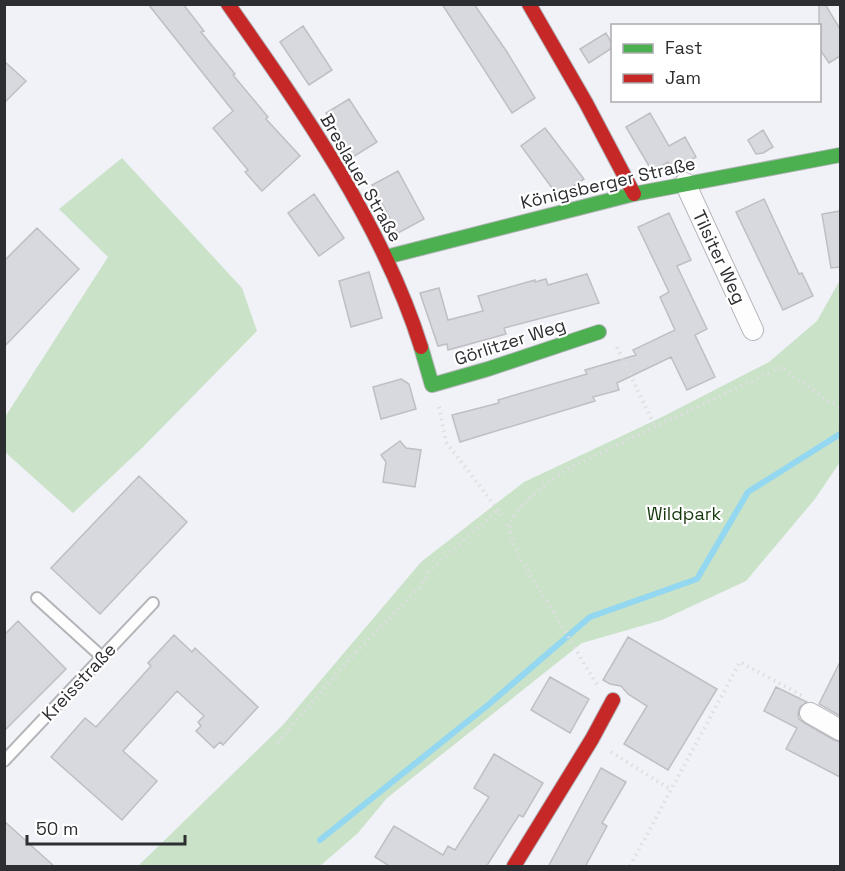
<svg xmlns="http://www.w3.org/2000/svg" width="845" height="871" font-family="'Space Grotesk',sans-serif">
	<rect width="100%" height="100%" fill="#f1f2f8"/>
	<path fill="#cae2c8" d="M122 158 242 288 257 331 143 447 73 513 5 452V417L108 257 59 209Z
		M840 280V462L815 499 746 581 662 620 582 643 387 798 358 833 320 866H138L282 726 421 562 524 482 662 417 769 362 817 321Z"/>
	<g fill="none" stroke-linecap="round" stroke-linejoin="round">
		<path stroke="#93d7f0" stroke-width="6" d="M320 840 488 705 590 617 697 579 748 492 840 434"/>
	</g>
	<path fill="#d8d9de" stroke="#bebec3" stroke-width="1.5" d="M148 4H183L204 31 201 32 235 74 233 75 268 117 266 119 300 156 262 191 245 172 248 170 213 128 233 111Z
		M442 4H474L507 52 535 98 512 113Z
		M819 4H825L840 29V56L829 63 819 48Z
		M303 26 332 70 309 85 280 42Z
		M606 33 612 44V48L589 63 580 49Z
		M4 61 26 81 4 103Z
		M349 99 377 142 353 157 326 113Z
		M650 113 669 146 685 137 696 157 674 170H672L668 162 652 171 626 127Z
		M545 128 584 179 558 196 521 146Z
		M763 130 773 147 763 153 756 154 748 140Z
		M398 171 424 219 398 233 372 185Z
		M314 194 344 238 319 256 288 213Z
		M764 199 799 274 802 273 813 296 783 310 736 212Z
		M840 211V267L831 268 822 214Z
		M669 213 691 260 677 266 707 329 695 335 715 377 687 390 671 357 617 383 619 390 593 397 595 401 460 442 452 415 499 403 498 400 587 374 585 370 636 355 633 350 675 330 660 297 669 292 638 227Z
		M37 228 79 269 4 347V261Z
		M369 272 382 318 351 327 339 281Z
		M587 274 599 303 504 328 506 334 448 350 447 344 438 346 420 293 439 288 448 320 483 311 478 296 535 280V282L546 279 548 285Z
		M401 379 409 384 416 409 381 419 373 387Z
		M400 441 406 448 421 450 415 487 383 482 386 462 381 455Z
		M139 476 187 522 100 614 51 568Z
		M18 621 66 669 4 731V635Z
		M174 635 192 652 195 648 258 707 223 745 220 742 214 748 196 731 201 726 198 722 204 716 177 691 123 751 157 781 122 820 51 757 85 718 96 727 151 666 148 663Z
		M628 637 717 689 668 770 624 744 647 706 628 694 621 686 610 684 603 680Z
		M840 662V716L819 704Z
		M550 677 589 699 570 733 531 710Z
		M776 687 807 702 800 707 798 713 799 719 804 723 834 740 840 742V777L786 749 797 728 764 711Z
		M494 754 543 783 523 817 519 815 486 867H391L375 857 394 826 443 855 448 846 455 850 489 797 474 788Z
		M601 768 626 782 602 823 607 826 585 867H548Z
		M4 821 55 867H4Z"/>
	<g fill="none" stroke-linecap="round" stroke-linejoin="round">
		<g stroke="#b3b4b8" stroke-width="14">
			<path id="lane" d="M37 598 102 657
				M4 761 153 603"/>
		</g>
		<g stroke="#b3b4b8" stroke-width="22">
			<path id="street" d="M685 183 753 330
				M810 713 840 730"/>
		</g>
		<g stroke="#b3b4b8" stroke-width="16">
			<path id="fast" d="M386 257 634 194 840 155
				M421 347 432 385 488 369 599 332"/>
		</g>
		<g stroke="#b3b4b8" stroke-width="16">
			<path id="jam" d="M228 4C301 108 383 225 421 347
				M529 4 586 103 634 194
				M514 866 592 739 613 700"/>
		</g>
		<path stroke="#dddee0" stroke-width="4" stroke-dasharray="1.5 4.5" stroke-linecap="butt" d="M617 347 655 427
			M439 407 446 442 498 510 509 529
			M597 684C582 662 570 638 556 616 546 598 510 549 510 530 509 507 555 477 573 466L781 367 825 399 840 406
			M277 743 345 664 423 583 430 570 498 510
			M611 752 670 789
			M630 866 740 662 803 696"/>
		<use href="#lane" stroke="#fdfdfe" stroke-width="10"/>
		<use href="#street" stroke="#fdfdfe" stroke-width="20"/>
		<use href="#fast" stroke="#4caf50" stroke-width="14"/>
		<use href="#jam" stroke="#c62828" stroke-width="14"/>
	</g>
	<g text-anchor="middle" stroke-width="4.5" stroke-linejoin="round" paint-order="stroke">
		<g font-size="18" fill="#2d2e31" stroke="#fff">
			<text transform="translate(361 178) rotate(60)" y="6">Breslauer Straße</text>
			<text transform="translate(608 183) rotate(-13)" y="6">Königsberger Straße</text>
			<text transform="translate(719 257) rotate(65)" y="6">Tilsiter Weg</text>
			<text transform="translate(510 342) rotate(-18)" y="6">Görlitzer Weg</text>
			<text transform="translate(79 682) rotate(-47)" y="6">Kreisstraße</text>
		</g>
		<g font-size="18" fill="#16380d" stroke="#fff">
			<text x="684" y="520">Wildpark</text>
		</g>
	</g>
	<rect width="845" height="871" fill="none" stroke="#2d2e31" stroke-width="12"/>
	<rect x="611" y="24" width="210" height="78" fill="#ffffff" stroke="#ababad" stroke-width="1.5"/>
	<rect x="623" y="44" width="30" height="9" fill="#4caf50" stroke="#ababad" stroke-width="1.5"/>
	<text x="665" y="54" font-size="18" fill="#2d2e31">Fast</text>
	<rect x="623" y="74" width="30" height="9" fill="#c62828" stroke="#ababad" stroke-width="1.5"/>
	<text x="665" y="84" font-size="18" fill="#2d2e31">Jam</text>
	<path d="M27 835v9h158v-9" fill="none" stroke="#2d2e31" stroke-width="3"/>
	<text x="36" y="835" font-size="18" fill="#2d2e31" stroke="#ffffff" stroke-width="4.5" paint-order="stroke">50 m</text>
</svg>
